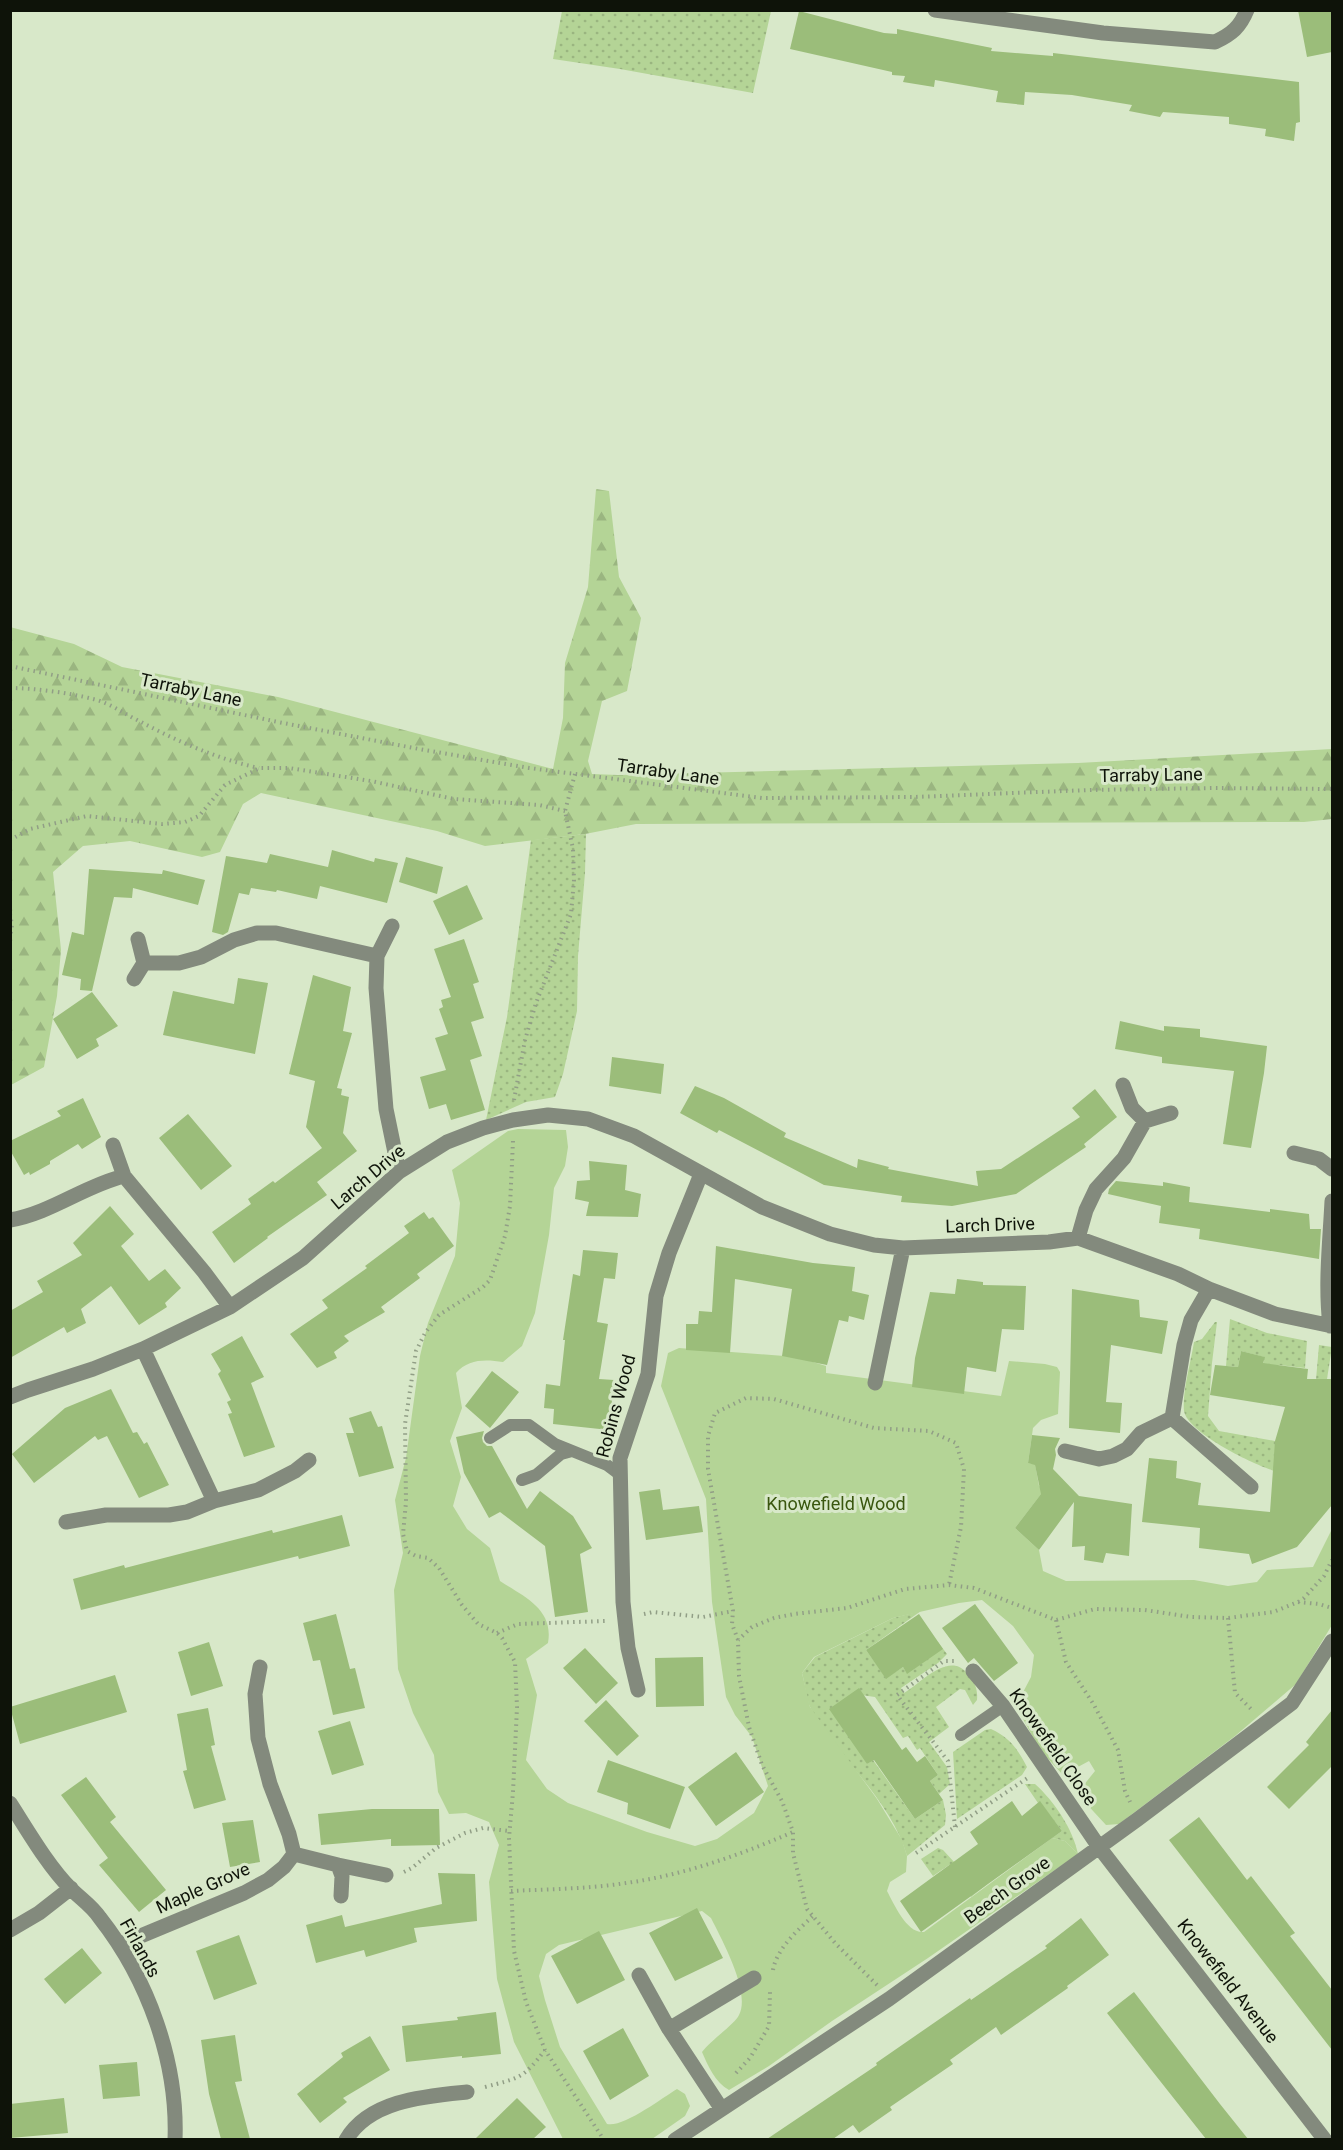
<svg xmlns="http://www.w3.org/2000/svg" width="1343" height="2150" font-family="Roboto,sans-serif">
	<defs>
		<pattern id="grass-dots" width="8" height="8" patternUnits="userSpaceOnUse" patternTransform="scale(1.5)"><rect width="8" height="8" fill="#b4d496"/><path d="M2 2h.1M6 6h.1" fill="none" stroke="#9ab580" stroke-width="1.8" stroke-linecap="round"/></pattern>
		<pattern id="forest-firs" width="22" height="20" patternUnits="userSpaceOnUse" patternTransform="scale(1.5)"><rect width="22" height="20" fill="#b4d496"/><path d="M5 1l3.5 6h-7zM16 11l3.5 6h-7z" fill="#9ab580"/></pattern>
	</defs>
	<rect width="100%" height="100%" fill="#d8e8c9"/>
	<path fill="url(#grass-dots)" d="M562 11V10L771 11 753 93 620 69 553 59Z
		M586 834 585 873 578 956 577 1011 563 1074 555 1097 526 1102 486 1120 507 1017 531 840Z
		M1230 1319 1267 1333 1307 1341 1305 1368 1279 1365 1262 1371 1264 1357 1241 1351 1238 1367 1226 1366Z
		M1215 1322H1217L1212 1363 1208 1416 1219 1431 1275 1441V1471C1254 1465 1188 1433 1184 1411 1182 1392 1191 1362 1194 1342L1202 1339Z
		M1319 1345 1332 1347 1327 1379 1315 1391Z
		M921 1611 866 1650 886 1678 903 1667 907 1673 938 1642 947 1654 938 1663 901 1688 904 1693C921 1683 949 1650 968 1674 975 1682 978 1690 977 1700L973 1705 965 1690 960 1689 936 1707 949 1727 929 1742 947 1767 950 1784 939 1794 930 1781 938 1775 920 1748 917 1750 908 1736 903 1738 875 1697 854 1694 867 1764 873 1760 915 1819 943 1800 946 1815 945 1825 907 1856C891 1800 839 1759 811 1709 806 1699 805 1684 802 1673L815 1657 893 1618Z
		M991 1729C1010 1738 1017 1748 1027 1767L1022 1775 957 1819 953 1752 985 1730Z
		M1025 1784H1035C1054 1801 1073 1829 1078 1854L1065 1841 1052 1838 1062 1831 1040 1802 1038 1803Z
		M938 1848 943 1850 955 1863 963 1856 985 1886 971 1897 949 1865 933 1876 921 1859Z"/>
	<path fill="url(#forest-firs)" d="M596 489 609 491 619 577 641 618 627 691 602 701 588 761 592 774 618 775 1078 763 1332 749V819L1304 822 636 824 585 834 485 846 437 831 261 793 243 804 220 852 202 857 130 841 83 846 53 872 61 950 57 996 44 1067 11 1085 10 627 74 644 122 667 278 697 553 769 563 718 565 663 588 587Z"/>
	<path fill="#b4d496" d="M518 1129 566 1130 568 1147 565 1166 554 1188 549 1235 535 1313 522 1346 503 1362C485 1359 468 1359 456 1373L462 1408 450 1441 461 1477 453 1506 467 1529 490 1548 500 1581C524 1597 554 1609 548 1643L526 1659 537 1695 526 1760 547 1789 568 1803 647 1832 695 1846 717 1839 754 1813 768 1786 752 1737 735 1715 726 1697 712 1602 706 1499 661 1386 668 1353 679 1348 797 1357 826 1366V1373L1001 1396 1009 1361 1045 1364 1057 1367 1060 1372 1058 1414 1041 1420 1033 1428 1028 1463 1035 1464 1039 1486 1045 1489 1015 1528 1039 1550 1043 1571 1066 1581 1194 1580 1228 1586 1257 1582 1267 1570 1313 1567 1332 1529V1625L1296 1684 1235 1736 1119 1824 1106 1825 1082 1799 1083 1786 1095 1771 1089 1761 1063 1775 1040 1750 1022 1717 1020 1698 1031 1677 1034 1655 1013 1626 982 1600 959 1603 893 1618 814 1657 802 1673 810 1707 877 1799 902 1840 907 1856 906 1872 890 1882 887 1891C894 1904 907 1934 924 1932L1052 1838 1065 1841 1078 1854 928 1958 832 2021 769 2066 729 2090C715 2082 708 2066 702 2052 711 2040 735 2024 739 2015 751 1992 722 1940 711 1918L702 1911 559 1945 546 1954 539 1976 545 2000 560 2047 607 2124C623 2128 662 2098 677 2089L685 2094 690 2106 685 2116 652 2139H563L514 2042 497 1979 489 1882 499 1845 489 1822 466 1813 449 1814 438 1792 434 1755 413 1713 398 1669 394 1590 403 1553 395 1500 406 1458 420 1356 428 1323 455 1256 460 1203 452 1170 508 1131Z"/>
	<path fill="#9bbd7a" d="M1298 10H1332V52L1307 57Z
		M799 11 884 33 897 34V29L992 48 991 51 1053 56V53L1299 82 1300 122 1296 123 1294 141 1265 136 1266 129 1229 124V117L1163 112 1160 117 1129 111 1132 105 1072 95 1025 92 1024 105 996 102 998 91 935 80 934 87 903 82 905 76 892 75V72L790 49Z
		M332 850 374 862 375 858 398 863 387 903 320 886 317 899 277 890 276 892 251 888 249 895 239 893 228 932 223 935 212 932 226 856 267 863 270 854 328 867Z
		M406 857 443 867 437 894 399 882Z
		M89 869 162 874 163 870 205 880 198 905 133 888 132 898 114 897 92 991 80 990 81 979 62 975 72 932 84 935Z
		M467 885 483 919 449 935 433 901Z
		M464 939 479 982 473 984 484 1018 471 1022 482 1056 470 1060 485 1110 451 1120 446 1104 429 1109 420 1077 446 1070 435 1038 448 1034 439 1009 443 1007 441 1000 451 997 434 949Z
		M313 975 351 987 343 1031 352 1033 337 1088 342 1089 341 1095 349 1097 343 1133 357 1151 317 1182 327 1195 267 1237 268 1238 234 1263 212 1232 251 1204 248 1199 273 1181 275 1183 322 1148 306 1127 315 1081 289 1074Z
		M238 978 268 983 255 1054 163 1035 173 991 234 1004Z
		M92 992 118 1026 96 1039 99 1046 77 1059 53 1019Z
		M1120 1021 1164 1031V1026L1200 1029V1037L1267 1046 1264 1073 1251 1148 1223 1144 1234 1071 1162 1063V1057L1115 1049Z
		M612 1057 664 1064 661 1094 609 1086Z
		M695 1086 724 1098 786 1133 784 1137 857 1168 858 1159 889 1167 888 1169 978 1186 976 1171 1001 1169 1080 1117 1072 1108 1095 1089 1117 1117 1084 1144 1086 1147 1016 1194 952 1206 901 1202 902 1196 824 1185 719 1130 717 1133 680 1113Z
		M83 1098 101 1137 82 1149 78 1144 50 1161V1164L30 1175 29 1172 24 1175 10 1150V1141L61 1116 57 1111Z
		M188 1114 232 1166 201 1190 159 1138Z
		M589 1161 627 1165 625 1190 641 1194 638 1217 586 1216 589 1202 575 1199 577 1181 590 1180Z
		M1116 1181 1163 1186V1182L1190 1187 1189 1202 1270 1212V1209L1309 1214 1310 1229H1321L1319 1259 1199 1239 1200 1229 1159 1223 1161 1206 1108 1194 1109 1189Z
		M110 1206 134 1234 121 1246 149 1281 165 1269 181 1288 165 1303 167 1307 139 1325 111 1286 81 1309 86 1323 67 1333 64 1327 10 1358V1311L43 1292 37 1281 82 1255 73 1243Z
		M424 1212 429 1219 433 1217 454 1246 417 1274 420 1278 381 1307 385 1312 344 1336 349 1341 334 1352 337 1358 317 1368 290 1334 328 1308 322 1300 367 1268 365 1266 409 1233 404 1226Z
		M716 1246 813 1263 855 1267 852 1291 869 1295 864 1320 849 1316 848 1322 839 1320 827 1365 782 1356 792 1289 735 1279 730 1353 686 1350V1324H698L699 1311 712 1312Z
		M583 1250 618 1253 615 1279 604 1278 597 1322 608 1324 599 1379 614 1380 609 1430 553 1424 554 1409 544 1408 546 1384 560 1386 565 1340H563L573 1274 580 1276Z
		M957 1279 983 1282V1285L1026 1286 1024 1330 1002 1329 996 1372 967 1367 964 1394 912 1387 915 1358 930 1292 955 1294Z
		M1072 1289 1139 1300 1140 1317 1168 1321 1162 1354 1111 1345 1106 1402 1122 1403 1120 1433 1069 1428Z
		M242 1336 264 1377 251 1383 275 1447 244 1457 228 1414 232 1413 227 1402 231 1400 218 1374 221 1371 211 1354Z
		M1241 1351 1265 1357 1263 1363 1308 1369 1307 1379H1332V1505L1297 1547 1252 1564 1249 1554 1199 1548 1200 1528 1142 1522 1149 1458 1177 1461 1176 1478 1201 1483 1198 1505 1270 1512 1275 1441 1285 1407 1210 1395 1215 1365 1238 1367Z
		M492 1371 519 1392 490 1428 465 1406Z
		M111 1389 133 1433 137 1432 144 1444 147 1442 169 1485 139 1498 107 1436 98 1440 95 1436 34 1483 12 1454 65 1408Z
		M371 1411 378 1427 382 1426 394 1468 359 1477 346 1433H354L349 1418Z
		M484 1431 482 1438 483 1442 487 1446H492L527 1509 540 1491 573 1516 592 1548 580 1554 588 1612 555 1617 545 1546 500 1512 489 1518 464 1473 456 1437Z
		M1032 1435 1060 1438 1055 1449 1056 1455 1053 1469 1079 1496 1132 1504 1129 1556 1106 1553 1103 1563 1084 1560 1085 1546 1072 1547 1074 1502 1039 1550 1015 1528 1041 1494 1035 1465 1028 1463Z
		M660 1489 663 1510 699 1506 703 1532 646 1540 639 1492Z
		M342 1515 350 1546 299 1559 298 1556 81 1610 73 1579 124 1565 125 1568 272 1530 273 1533Z
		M975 1604 1018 1663 994 1681 974 1658 968 1663 942 1628Z
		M336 1614 350 1669 355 1668 365 1708 333 1715 320 1660 313 1661 303 1623Z
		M919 1614 943 1649 907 1674 903 1667 886 1679 866 1650Z
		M209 1642 223 1686 191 1696 178 1652Z
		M585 1648 618 1683 596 1704 563 1668Z
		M703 1657 704 1706 656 1707 655 1658Z
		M115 1675 127 1712 20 1744 10 1707Z
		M859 1688 902 1750 906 1747 917 1762 925 1756 938 1775 930 1781 943 1800 915 1819 874 1760 867 1764 829 1709Z
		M606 1700 639 1736 617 1756 584 1721Z
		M208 1708 215 1745 211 1746 226 1800 194 1809 183 1771 187 1770 177 1714Z
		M1332 1710V1766L1289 1809 1267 1787 1309 1745 1306 1742Z
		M350 1721 364 1765 332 1775 318 1731Z
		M736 1752 764 1792 716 1826 688 1787Z
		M608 1760 685 1787 670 1829 627 1814 628 1803 597 1792Z
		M86 1777 116 1817 110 1822 166 1890 139 1912 99 1865 108 1858 61 1795Z
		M1012 1801 1022 1816 1040 1801 1062 1831 921 1932 900 1901 978 1844 970 1832Z
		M372 1809H439L440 1845 391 1846V1839L321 1845 318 1814Z
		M1199 1817 1247 1880 1251 1876 1295 1933 1290 1936 1332 1990V2050L1169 1840Z
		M253 1820 260 1862 230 1867 222 1823Z
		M438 1873 475 1874 477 1921 414 1928 417 1942 366 1957 364 1950 316 1963 306 1925 342 1915 345 1927 442 1904Z
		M697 1908 723 1958 675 1981 649 1933Z
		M1081 1918 1109 1955 1067 1986 1068 1988 1001 2035 996 2027 950 2060 953 2064 890 2107 892 2110 859 2133 853 2125 833 2139H767L877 2065 876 2063 970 1998 971 2000 1047 1948 1045 1946Z
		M599 1931 625 1980 577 2004 551 1956Z
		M239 1935 257 1984 214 2000 196 1951Z
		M82 1948 102 1973 65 2004 44 1979Z
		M1134 1992 1220 2104 1248 2139H1206L1149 2067 1107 2013Z
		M496 2012 501 2054 462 2058V2056L406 2062 402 2026 458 2020 457 2017Z
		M623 2028 649 2076 610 2100 583 2051Z
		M235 2035 242 2081 235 2082 250 2139H221L209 2094 201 2040Z
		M370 2036 390 2070 343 2098 347 2102 320 2123 297 2094 343 2057 341 2053Z
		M137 2062 140 2096 103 2099 99 2065Z
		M64 2098 68 2133 10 2138V2104Z
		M517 2098 546 2127 533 2139H475Z"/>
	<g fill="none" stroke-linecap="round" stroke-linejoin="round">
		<path stroke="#919e86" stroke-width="4" stroke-dasharray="1.5 4.5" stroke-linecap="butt" d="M10 666 278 722 419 749 529 768 762 798 914 797 1089 790 1214 788 1332 789
			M10 688C34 688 70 693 93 699 110 703 123 713 139 721 177 741 217 759 259 768
			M10 840 30 829 87 816 162 824 185 822 199 816 225 785 260 768H289L371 781 454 799 539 805 565 811
			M10 914 12 925 10 938
			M514 1100 525 1040 536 1003 571 914 574 880 573 849 565 811 575 774
			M513 1141 510 1206 505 1236 490 1280 483 1287 439 1315 425 1333 416 1351 405 1424 406 1502 403 1534 407 1551 416 1556 428 1558 439 1568 462 1605 478 1624 497 1633 502 1638 515 1662 517 1707 513 1792 509 1838 514 1951 526 2002 545 2050 604 2140
			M1298 1602 1319 1604 1332 1608
			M644 1614 653 1612 703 1617 733 1611
			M1228 1618 1235 1693 1252 1710
			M1056 1620 1066 1662 1094 1705 1118 1750 1125 1791 1130 1802
			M497 1633 518 1624 605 1621
			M738 1640 732 1624 733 1611 708 1469V1436L715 1413 746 1398 774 1399 874 1428 929 1431 956 1443 964 1469 961 1527 949 1585
			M955 1827 948 1761 897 1695 944 1661H957
			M916 1853 1029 1777
			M404 1872 412 1868 436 1848 465 1833 483 1828 509 1831
			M511 1891C549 1889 588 1889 626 1883 684 1875 740 1855 793 1832
			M773 1970C777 1948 798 1930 813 1916
			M877 1985 835 1943 807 1909 793 1853V1832L782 1801 762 1765 749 1727 739 1676 738 1640 752 1627 774 1618 794 1614 847 1608 905 1589 949 1585 974 1588 1056 1620 1095 1609 1145 1610 1191 1617 1228 1618 1273 1612 1298 1602 1304 1598 1324 1576 1332 1560
			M736 2073 750 2058 769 2026 770 1992
			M485 2087C519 2078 523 2079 545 2050"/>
		<path stroke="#838a7d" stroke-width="12" d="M490 1438 510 1425H529L555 1444 607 1465 619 1474
			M522 1480 536 1475 561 1454 572 1451
			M961 1735 1003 1706"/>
		<path stroke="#838a7d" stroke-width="15" d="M935 10 1103 33 1215 42C1232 34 1240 27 1247 10
			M392 926 377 956 376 988 386 1109 399 1172
			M144 963H179L201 957 234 940 257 933H276L377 956
			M134 979 144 963 138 939
			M1123 1085 1132 1108 1145 1121
			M113 1145 124 1176 204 1272 230 1307
			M1294 1153 1319 1159 1332 1169
			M10 1220C51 1213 84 1186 124 1176
			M1078 1238 1086 1210 1096 1189 1124 1158 1145 1121 1171 1113
			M1330 1326C1325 1284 1330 1242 1332 1201
			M143 1349 214 1501
			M875 1383 903 1248
			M10 1397 28 1390 93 1369 143 1349 230 1307 303 1258 399 1172 447 1142 483 1128 513 1120 548 1115 588 1119 634 1136 762 1207 830 1234 874 1245 903 1248 1049 1242 1078 1238 1178 1274 1209 1289 1275 1314 1332 1326
			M1172 1418 1251 1487
			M1065 1451 1099 1459 1113 1456 1127 1449 1141 1433 1172 1418 1184 1345 1191 1320 1209 1289
			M66 1522 106 1515H169L187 1512 214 1501 258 1490 295 1471 309 1460
			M973 1671 1003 1706 1099 1847 1325 2140
			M638 1690 628 1648 623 1602 620 1458 648 1374 656 1296 669 1253 701 1174
			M10 1803C28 1831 48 1866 71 1889 81 1899 92 1906 100 1918 148 1979 178 2062 175 2140
			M294 1854 338 1865 342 1876 341 1896
			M338 1865 386 1875
			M10 1930 39 1913 71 1888
			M119 1945 244 1893 268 1880 284 1867 294 1854 289 1834 270 1784 258 1738 255 1694 260 1667
			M639 1975 669 2029 721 2108
			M669 2029 754 1978
			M346 2140C369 2100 426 2096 467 2092
			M675 2140 889 1999 1138 1819 1292 1703 1332 1641"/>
	</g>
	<g text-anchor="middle" stroke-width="6" stroke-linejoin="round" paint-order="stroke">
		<g font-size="18" fill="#0e1309" stroke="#d8e8c9">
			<text transform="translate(191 690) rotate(12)" y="6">Tarraby Lane</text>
			<text transform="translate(668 772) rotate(8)" y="6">Tarraby Lane</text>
			<text transform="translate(1151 775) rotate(-1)" y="6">Tarraby Lane</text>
			<text transform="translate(368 1177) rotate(-40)" y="6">Larch Drive</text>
			<text transform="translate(990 1225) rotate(-2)" y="6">Larch Drive</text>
			<text transform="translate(616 1406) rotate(-75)" y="6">Robins Wood</text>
			<text transform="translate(1053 1747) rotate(55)" y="6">Knowefield Close</text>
			<text transform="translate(203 1888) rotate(-24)" y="6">Maple Grove</text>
			<text transform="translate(1007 1890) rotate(-36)" y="6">Beech Grove</text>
			<text transform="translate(140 1948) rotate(61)" y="6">Firlands</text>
			<text transform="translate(1228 1981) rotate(52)" y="6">Knowefield Avenue</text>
		</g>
		<g font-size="18" fill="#39560e" stroke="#d8e8c9">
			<text x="836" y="1510">Knowefield Wood</text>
		</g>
	</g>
	<rect width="1343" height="2150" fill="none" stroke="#0e1309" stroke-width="24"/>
</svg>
